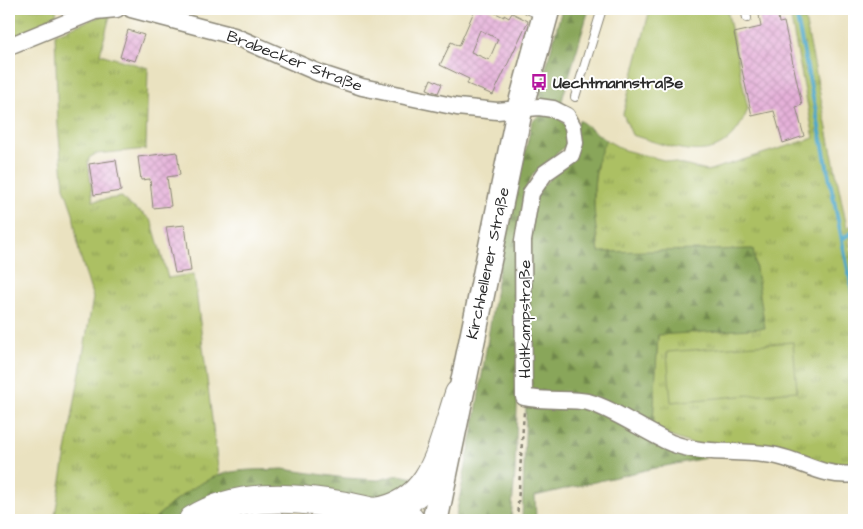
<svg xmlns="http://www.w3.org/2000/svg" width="863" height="529" font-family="'Architects Daughter',sans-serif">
	<defs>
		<pattern id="grass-tufts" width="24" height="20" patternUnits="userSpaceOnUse" patternTransform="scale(1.25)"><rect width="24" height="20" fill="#acc064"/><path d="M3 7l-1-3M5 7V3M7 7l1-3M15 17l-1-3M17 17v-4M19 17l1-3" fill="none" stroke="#8c9c53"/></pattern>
		<pattern id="forest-firs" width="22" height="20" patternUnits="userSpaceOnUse" patternTransform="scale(1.25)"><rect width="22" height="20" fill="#89a65a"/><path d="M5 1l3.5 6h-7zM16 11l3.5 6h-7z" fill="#70874b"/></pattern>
		<pattern id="building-cross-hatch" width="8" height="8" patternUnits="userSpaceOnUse" patternTransform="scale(1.25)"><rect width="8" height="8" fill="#e5b1d9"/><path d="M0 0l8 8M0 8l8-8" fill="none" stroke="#c598ba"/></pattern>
	</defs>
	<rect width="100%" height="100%" fill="#fff"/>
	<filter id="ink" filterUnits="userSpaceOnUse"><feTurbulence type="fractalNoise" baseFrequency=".02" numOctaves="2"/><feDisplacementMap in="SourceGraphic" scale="10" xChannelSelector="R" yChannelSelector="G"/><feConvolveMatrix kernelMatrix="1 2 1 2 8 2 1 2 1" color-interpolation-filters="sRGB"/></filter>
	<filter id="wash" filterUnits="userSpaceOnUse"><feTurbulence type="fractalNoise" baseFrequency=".0096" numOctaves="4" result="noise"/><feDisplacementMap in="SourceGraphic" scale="20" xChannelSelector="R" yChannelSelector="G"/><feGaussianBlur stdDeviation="1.12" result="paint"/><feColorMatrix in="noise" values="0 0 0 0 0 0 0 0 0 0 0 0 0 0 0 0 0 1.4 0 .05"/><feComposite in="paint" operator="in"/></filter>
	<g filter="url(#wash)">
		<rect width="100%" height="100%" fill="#eae2c0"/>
		<path fill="url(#grass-tufts)" stroke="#6c7648" d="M9 9H56L57 21 9 42Z
			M789 9H803L847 228 854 224V237L849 240 854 266V470L692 444 652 430 658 335 599 252 594 218V185L599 153 606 140 624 150 707 171 814 138Z
			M111 12 100 54 148 68 146 149 96 154 90 157 88 161 93 201 122 197C130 209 144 211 152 222L168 278 194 274 219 476C194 486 173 502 153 520H54L93 298 79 252 73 213 64 187 58 126 55 34Z"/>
		<path fill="url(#forest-firs)" stroke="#5a6842" d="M562 9H589L560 107 541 99 539 93Z
			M540 114 557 116 568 127 567 145 533 174 524 192 515 472 511 520H455L474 425 500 263 532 122Z
			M579 120 606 140C588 175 594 215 599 252L753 249 765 328 658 335 652 441 706 458 650 469 535 496 536 520H522L526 406 532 407 527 247 537 190 558 172Z
			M283 469 345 478 378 480 399 475 419 479 389 502 210 499 177 520H153C175 500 202 477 232 472 248 469 266 470 283 469Z"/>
		<path fill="#acc064" stroke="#6c7648" d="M650 9H727L748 109C724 170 681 150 632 135L623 114Z
			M793 342 797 391 671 402 667 352Z"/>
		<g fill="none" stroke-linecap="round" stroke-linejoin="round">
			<path stroke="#4ea8cb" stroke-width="4" d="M795 9 854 299
				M842 239 854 231"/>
		</g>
		<g id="blocks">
			<path fill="url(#building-cross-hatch)" fill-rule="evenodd" d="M475 9H487L504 17V15L509 18 512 13 528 21 493 95 467 84 469 79 440 65 451 42 459 46ZM480 30 498 39 489 60 471 52Z
				M758 9H777L779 23 784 22 802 105 796 107 804 136 783 143 774 111 752 116 734 33 761 27Z
				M128 30 144 35 135 61 120 57Z
				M431 79 442 84 438 93 427 89Z
				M177 152 180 175 167 177 171 206 153 208 150 179 141 180 138 157Z
				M116 160 121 191 94 195 89 164Z
				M185 225 191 271 175 273 166 227Z"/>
		</g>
	</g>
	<g filter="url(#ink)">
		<use href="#blocks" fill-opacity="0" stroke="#8a8676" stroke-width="1"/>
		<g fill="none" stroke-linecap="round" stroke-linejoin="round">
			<g stroke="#8a8676" stroke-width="10">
				<path id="lane" d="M527 9 541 15
					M745 9 747 18
					M575 97 602 9"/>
			</g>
			<g stroke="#8a8676" stroke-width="19">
				<path id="street" d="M131 9 234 36 319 73 362 87 457 107 497 111 539 107 553 109 567 116 573 127 575 143 571 155 545 173 531 193 523 241 524 397C545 402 572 398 588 402 614 409 645 432 671 443 705 456 742 449 777 456 804 462 825 478 854 474
					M9 46 95 11 117 9"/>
			</g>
			<g stroke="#8a8676" stroke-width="28">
				<path id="primary" d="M435 520 520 108 547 9"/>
			</g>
			<g stroke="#8a8676" stroke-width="30">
				<path id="highway" d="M375 512C436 504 442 443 459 394
					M193 520C257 481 341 505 410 520"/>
			</g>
			<path stroke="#8a8676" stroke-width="2.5" stroke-dasharray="4 4" stroke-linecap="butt" d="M517 520 524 411"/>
			<use href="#lane" stroke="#fff" stroke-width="8"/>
			<use href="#street" stroke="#fff" stroke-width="16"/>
			<use href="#primary" stroke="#fff" stroke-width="25"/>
			<use href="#highway" stroke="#fff" stroke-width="28"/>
		</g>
	</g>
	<defs>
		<g id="bus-bare" transform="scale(1.35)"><path d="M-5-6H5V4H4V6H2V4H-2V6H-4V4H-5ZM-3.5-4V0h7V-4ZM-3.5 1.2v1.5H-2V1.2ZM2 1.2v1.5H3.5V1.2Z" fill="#b5179e" stroke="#fff" stroke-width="2.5" paint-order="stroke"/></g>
	</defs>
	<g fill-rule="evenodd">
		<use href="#bus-bare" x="539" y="82"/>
	</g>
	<g text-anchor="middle" stroke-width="4" stroke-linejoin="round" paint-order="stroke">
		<g font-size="16" fill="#2b2b2b" stroke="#fff">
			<text transform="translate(295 60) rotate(21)" y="6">Brabecker Straße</text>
			<text transform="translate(487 263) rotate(-78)" y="6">Kirchhellener Straße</text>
			<text transform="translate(524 319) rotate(-90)" y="6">Holtkampstraße</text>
		</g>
		<g font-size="16" font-weight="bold" fill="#2b2b2b" stroke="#fff" text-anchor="start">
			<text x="553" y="88">Uechtmannstraße</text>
		</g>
	</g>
	<rect width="863" height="529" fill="none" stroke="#fff" stroke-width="30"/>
</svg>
